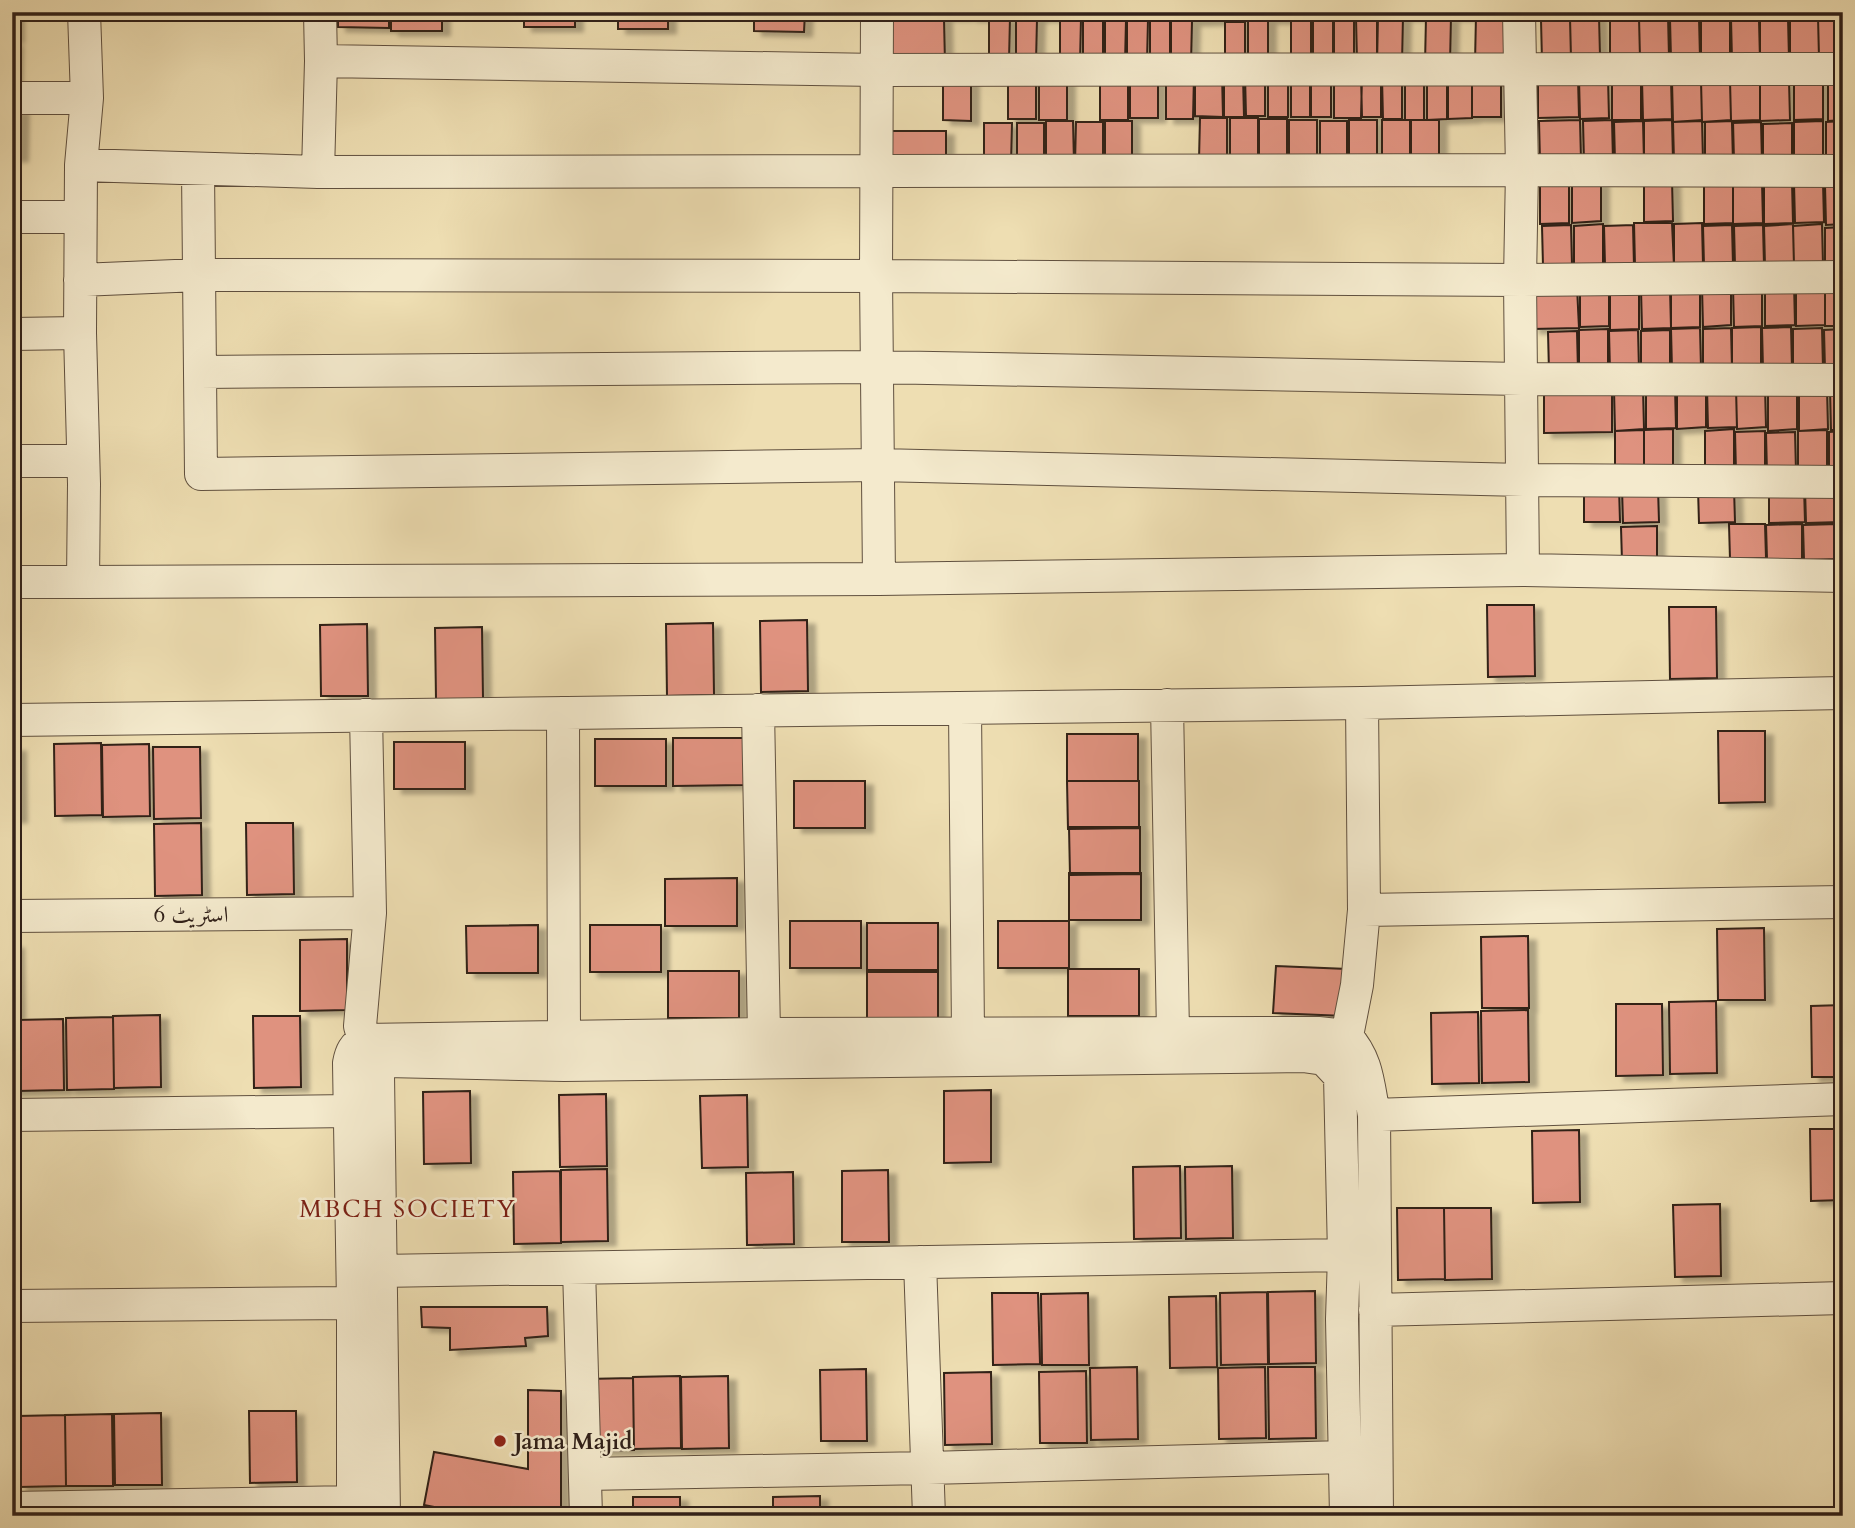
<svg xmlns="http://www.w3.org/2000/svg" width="1855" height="1528" font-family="Cardo,Amiri,serif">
	<defs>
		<filter id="shadow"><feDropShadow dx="8" dy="4.5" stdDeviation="2" flood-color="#0004"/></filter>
	</defs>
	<rect width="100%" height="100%" fill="#eedeb2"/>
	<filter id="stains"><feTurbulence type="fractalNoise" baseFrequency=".00286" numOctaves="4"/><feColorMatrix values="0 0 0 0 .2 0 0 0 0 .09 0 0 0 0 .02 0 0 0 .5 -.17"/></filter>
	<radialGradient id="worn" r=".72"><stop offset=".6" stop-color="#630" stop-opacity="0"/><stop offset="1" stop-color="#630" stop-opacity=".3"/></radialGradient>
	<path fill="#df927f" stroke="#302019" stroke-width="2" filter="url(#shadow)" d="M12 12H16V38H12Z
		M338 12H389V28L338 27Z
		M391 12H442V31H391Z
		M524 12H575V27H524Z
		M618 12H668V29H618Z
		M754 12H805L804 32 754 31Z
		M901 12H921V17H901Z
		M923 12H943V17L923 16Z
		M945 12H965V16H945Z
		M969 12H989V17H969Z
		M1020 12H1040V18L1020 17Z
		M1041 12H1061V17H1041Z
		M1063 12H1083V17H1063Z
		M1085 12H1105V19H1085Z
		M1106 12H1126V19H1106Z
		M1145 12H1182V18H1146Z
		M1182 12H1201V21H1182Z
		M1201 12H1229V20L1201 21Z
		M1229 12H1275V19L1229 20Z
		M1275 12H1300V19H1275Z
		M1335 12H1355V17H1335Z
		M1356 12H1376V17H1356Z
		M1377 12H1402V17H1377Z
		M1403 12H1429V16H1403Z
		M1450 12H1476V16H1450Z
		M1476 12H1508V15H1476Z
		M1547 12H1576V14L1547 15Z
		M1578 12H1607V14L1578 15Z
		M1608 12H1638V16L1608 17Z
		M1640 12H1668V15L1640 16Z
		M1671 12H1700V15L1671 16Z
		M1700 12H1729V17L1700 18Z
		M1729 12H1758V17L1729 18Z
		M1759 12H1788V16L1759 17Z
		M1790 12H1819V14L1790 16Z
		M1476 15H1508V63H1475Z
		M1403 16 1402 64H1377L1378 17Z
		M1451 16 1450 64H1425L1426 17Z
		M1599 16 1600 56 1571 58 1570 17Z
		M1668 16 1669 57 1640 58 1639 18Z
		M1843 16V57H1819L1818 17Z
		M889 17 944 19 945 63H889Z
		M989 17H1010L1009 60H989Z
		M1334 17H1354V64H1334Z
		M1377 17V64L1357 61 1356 18Z
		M1639 17 1640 58 1610 59V18Z
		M1818 17 1819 58 1790 59V19Z
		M1081 18 1080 62H1060V19Z
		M1699 18 1700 58 1671 59 1670 19Z
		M1760 18V59L1732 60 1731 19Z
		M1788 18 1789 59 1760 60 1759 20Z
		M1016 19H1037L1036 62H1016Z
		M1127 19H1148L1147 62 1127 61Z
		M1291 19H1311V67H1291Z
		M1313 19H1333V66H1313Z
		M1570 19 1571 59 1542 61 1541 20Z
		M1730 19V59L1701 61V20Z
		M1083 20H1103V63H1083Z
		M1105 20H1126L1125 63H1105Z
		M1150 20H1170V63L1150 62Z
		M1171 21H1192L1191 64H1171Z
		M1248 21H1268V64H1248Z
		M1225 22H1245V64H1225Z
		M12 42H15L14 90H12Z
		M1195 74H1222L1223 117 1195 116Z
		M1245 75H1265V116H1246Z
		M1331 75V117H1311V76Z
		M1130 76H1158V118H1130Z
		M1166 76H1194L1193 119H1166Z
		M1224 76H1243L1244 117H1224Z
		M1268 76H1288V117H1268Z
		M1291 76H1310V117H1291Z
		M1334 76H1362L1361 118H1334Z
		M1361 76H1381V117H1362Z
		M1008 77H1036V119H1008Z
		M1039 77H1067V120H1039Z
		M1448 77 1472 78V118L1448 119Z
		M1472 77H1501V117H1472Z
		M943 78H971V121L943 120Z
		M1100 78H1128V120H1100Z
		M1382 78H1402V119H1383Z
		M1447 78V119L1427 120V79Z
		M1578 78 1579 117 1538 118V79Z
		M1608 78 1609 118 1580 119 1579 79Z
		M1405 79H1424V120H1405Z
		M1641 79V120H1612V80Z
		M1671 79 1672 119 1643 120 1642 80Z
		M1823 79V119L1794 120V80Z
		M1701 80 1702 121 1673 122 1672 81Z
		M1730 80 1731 120 1702 122 1701 81Z
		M1760 80V120L1731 121 1730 81Z
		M1789 80 1790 120 1760 121V81Z
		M1828 80H1843V120L1828 121Z
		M12 109H21L20 157H12Z
		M1200 118H1227V160H1199Z
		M1230 118H1258V161L1230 160Z
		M1259 119H1287V161H1259Z
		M1289 120H1317V162H1289Z
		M1349 120H1377V162H1349Z
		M1382 120H1410V163H1382Z
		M1411 120H1439V163H1411Z
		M1580 120 1581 160 1540 161 1539 121Z
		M1612 120 1613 161 1584 162 1583 121Z
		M1672 120 1673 160 1644 161V121Z
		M1702 120 1703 161 1674 162 1673 122Z
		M1046 121H1073L1074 163 1046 164Z
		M1105 121H1132V164L1105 163Z
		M1320 121H1347V164L1320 163Z
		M1643 121 1644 161 1615 162 1614 122Z
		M1733 121 1734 161 1705 162V122Z
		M1823 121V162L1794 163V122Z
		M1843 121V161L1826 162V122Z
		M1076 122H1103V164H1075Z
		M1761 122 1762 162 1733 163 1732 123Z
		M984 123H1012L1011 165H984Z
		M1017 123H1044V166H1017Z
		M1792 123V163L1763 164V124Z
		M887 131H946V167H887Z
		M1672 180 1673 221 1644 222V182Z
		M1601 181V221L1572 223V183Z
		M1733 182V223L1704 224V184Z
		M1762 182 1763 223 1733 224V184Z
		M1792 182 1793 223 1764 224V183Z
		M1823 182 1824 222 1795 223 1794 183Z
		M1569 183V223L1540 224V184Z
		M1843 184V224L1826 225 1825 185Z
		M1634 223H1672L1674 266H1635Z
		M1702 223 1703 264 1674 265V224Z
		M1603 224V265L1574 266V226Z
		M1793 224 1794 265 1765 266 1764 226Z
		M1822 224 1823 265 1794 266 1793 226Z
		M1571 225 1572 265 1543 266 1542 226Z
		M1633 225 1634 266H1605L1604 226Z
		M1732 225 1733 265 1704 266 1703 226Z
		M1763 225 1764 265 1735 266 1734 226Z
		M1843 227V267L1825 268V228Z
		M1794 284 1795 325 1765 326V285Z
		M1609 285V326L1580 327V287Z
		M1731 285V325L1703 327 1702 287Z
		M1762 285V326L1734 327 1733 287Z
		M1825 285V325L1796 326V286Z
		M1843 285V326H1825V286Z
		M1700 286V327L1671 328V288Z
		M1577 287 1579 328 1532 329 1530 289Z
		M1639 288V329L1610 330V289Z
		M1670 288 1671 328 1642 329 1641 289Z
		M1761 327V367L1732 368V328Z
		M1791 327 1792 368 1763 369 1762 328Z
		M1700 328 1701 368 1672 370 1671 329Z
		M1731 328 1732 368 1703 370V329Z
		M1822 328 1823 368 1793 369V329Z
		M1608 329V370L1579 371V330Z
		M1843 329V369L1825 370 1824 330Z
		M1638 330 1639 370 1610 372 1609 331Z
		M1670 330V370L1641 371V331Z
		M1577 331 1578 371 1549 372 1548 332Z
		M1675 387 1676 428 1646 429V388Z
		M1706 387V427L1677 429V388Z
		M1736 387 1737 427 1708 428 1707 388Z
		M1765 387 1766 427 1737 429 1736 388Z
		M1544 388H1612V432L1544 433Z
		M1643 389 1644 429 1615 431 1614 390Z
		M1797 389V429L1768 431V390Z
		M1827 389 1828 429 1799 431V390Z
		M1843 389V430H1831L1830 390Z
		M1673 429V469L1644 470V430Z
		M1734 429V470L1705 471V431Z
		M1644 430V470L1615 472V431Z
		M1827 430V470L1798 471V431Z
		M1765 431V471L1736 473 1735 432Z
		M1843 431V472H1829V432Z
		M1795 432 1796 472 1767 473 1766 433Z
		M1619 487 1620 522H1584V488Z
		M1804 487 1805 522 1769 523V488Z
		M1840 487 1841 522 1806 523 1805 488Z
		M1622 488H1658L1659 522 1623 523Z
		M1734 488 1735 522 1699 523 1698 489Z
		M1840 490H1843V525H1841Z
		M1729 524H1765L1766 558 1730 559Z
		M1802 524V559H1767L1766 525Z
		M1838 524 1839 559 1804 560 1803 525Z
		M1843 525V560L1838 561V526Z
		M1657 526V561L1622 562 1621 527Z
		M1487 605H1534L1535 676 1488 677Z
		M1669 607H1716L1717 678 1670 679Z
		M807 620 808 691 761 692 760 621Z
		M713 623 714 695 667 696 666 624Z
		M367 624 368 696H321L320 625Z
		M482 627 483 699H436L435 628Z
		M1718 731H1765V802L1719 803Z
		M1067 734H1138V781H1067Z
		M673 738H744V785L673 786Z
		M595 739H666V786H595Z
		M394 742H465V789H394Z
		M101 743 102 815 55 816 54 744Z
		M149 744 150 816 103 817 102 745Z
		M12 747H18L19 818H12Z
		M153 747H200L201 818 154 819Z
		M794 781H865V828H794Z
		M1067 781H1139V828L1068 829Z
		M201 823 202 895 155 896 154 824Z
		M246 823H293L294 894 247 895Z
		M1069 827H1140V874L1070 875Z
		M1069 873H1141V920H1069Z
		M737 878V926H665V879Z
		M790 921H861V968H790Z
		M998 921H1069V968H998Z
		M867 923H938V970H867Z
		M538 925V973H467L466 926Z
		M590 925H661V972H590Z
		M1764 928 1765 1000H1718L1717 929Z
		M1528 936 1529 1008H1482L1481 937Z
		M347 939V1010L300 1011V940Z
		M12 944H16L17 1015H12Z
		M1276 966 1347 969 1345 1016 1273 1013Z
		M1068 969H1139V1016H1068Z
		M668 971H739V1018H668Z
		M867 972H938V1019H867Z
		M1716 1001 1717 1073 1670 1074 1669 1002Z
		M1616 1004H1662L1663 1075 1616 1076Z
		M1843 1005V1077H1812L1811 1006Z
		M1528 1010 1529 1082 1482 1083 1481 1011Z
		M1478 1012 1479 1083 1432 1084 1431 1013Z
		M160 1015 161 1087 114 1088 113 1016Z
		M253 1016H300L301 1087 254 1088Z
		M113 1017 114 1089 67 1090 66 1018Z
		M12 1019H14L15 1091H12Z
		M63 1019 64 1090 17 1091 16 1020Z
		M991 1090V1162L944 1163V1091Z
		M470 1091 471 1163 424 1164 423 1092Z
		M606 1094 607 1166 560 1167 559 1095Z
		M747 1095 748 1167 702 1168 700 1096Z
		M1810 1129H1843V1200L1811 1201Z
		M1579 1130 1580 1202 1533 1203 1532 1131Z
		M1180 1166 1181 1238 1134 1239 1133 1167Z
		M1232 1166 1233 1238 1186 1239 1185 1167Z
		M607 1169 608 1241 561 1242V1170Z
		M888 1170 889 1242H842V1171Z
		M560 1171 561 1243 514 1244 513 1172Z
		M793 1172 794 1244 747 1245 746 1173Z
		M1720 1204 1721 1276 1675 1277 1673 1205Z
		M1397 1208H1444L1445 1279 1398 1280Z
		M1444 1208H1491L1492 1279 1445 1280Z
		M1315 1291 1316 1363 1269 1364 1268 1292Z
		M1267 1292 1268 1364 1221 1365 1220 1293Z
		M992 1293H1038L1040 1364 993 1365Z
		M1088 1293 1089 1365H1042L1041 1294Z
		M1216 1296 1217 1367 1170 1368 1169 1297Z
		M421 1307H547L548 1336 525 1338 526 1346 450 1350V1328L422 1327Z
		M1137 1367 1138 1439 1091 1440 1090 1368Z
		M1265 1367 1266 1438 1219 1439 1218 1368Z
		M1268 1367H1315L1316 1438 1269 1439Z
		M866 1369 867 1441H821L820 1370Z
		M1086 1371 1087 1443H1040L1039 1372Z
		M991 1372 992 1444 945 1445 944 1373Z
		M680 1376 681 1448 634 1449 633 1377Z
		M728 1376 729 1448 682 1449 681 1377Z
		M633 1378 634 1450 587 1451 586 1379Z
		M528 1390 561 1391V1516H480L424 1505 434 1452 528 1469Z
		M249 1411H296L297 1482 250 1483Z
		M161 1413 162 1485H115L114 1414Z
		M112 1414 113 1486H66L65 1415Z
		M65 1415 66 1486 19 1487 18 1416Z
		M820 1496V1516H773V1497Z
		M633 1497H680V1516H633Z"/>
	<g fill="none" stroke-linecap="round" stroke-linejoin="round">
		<g stroke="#60503f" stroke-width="34">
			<path id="minor" d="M877 12 876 276 879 579
				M1519 12 1522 170 1520 280 1523 570
				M321 61 878 70 1843 69
				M12 98H87
				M81 165 318 172 1522 170 1843 171
				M198 170 201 474 878 465 1523 480 1843 482
				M318 172 321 61 320 12
				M12 217H80
				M80 280 199 275 876 276 1520 280 1843 277
				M12 334 80 333
				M200 372 877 367 1521 379 1843 380
				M12 461H83
				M12 582H83L84 484 80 333 81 165 87 98 84 12
				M83 582 879 579 1523 570 1843 576
				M1167 705 1173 1033 1175 1053
				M965 708 968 1034
				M758 710 764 1034
				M563 713 564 1037
				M366 715 370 913 360 1026 364 1040 374 1057
				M12 720 1362 703 1843 693
				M1364 910 1843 902
				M12 916 370 913
				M1343 1056 1357 985 1364 910 1362 703
				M12 1115 350 1111
				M1374 1115 1843 1099
				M920 1262 929 1516
				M579 1268 586 1516
				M380 1271 1344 1255
				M12 1306 353 1303
				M1375 1310 1843 1298
				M585 1474 928 1468 1345 1457
				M12 1508 353 1502
				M353 1516V1303L349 1063C351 1052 354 1046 364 1040L764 1034 1318 1033 1346 1036C1368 1060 1368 1084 1374 1115L1377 1516
				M384 1516 378 1074 381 1067 387 1061 564 1065 1303 1056 1324 1059 1340 1076 1344 1255 1342 1319 1346 1516"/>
		</g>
		<use href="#minor" stroke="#f4eacd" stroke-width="32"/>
	</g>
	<circle fill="#8f2418" stroke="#f4eacd" stroke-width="2.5" cx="500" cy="1441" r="7"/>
	<g text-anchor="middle" stroke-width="5" stroke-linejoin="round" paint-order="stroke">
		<g font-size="23" fill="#302019" stroke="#f4eacd">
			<text x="191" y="922">اسٹریٹ 6</text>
		</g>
		<g font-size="23" font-weight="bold" fill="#302019" stroke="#f4eacd" text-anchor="start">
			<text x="514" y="1449">Jama Majid</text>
		</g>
		<g font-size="24" letter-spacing="2" fill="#7a1f14" stroke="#f4eacd">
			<text x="408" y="1217">MBCH SOCIETY</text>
		</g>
	</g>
	<rect width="1855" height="1528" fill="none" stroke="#eedeb2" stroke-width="42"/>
	<rect x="14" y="14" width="1827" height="1500" fill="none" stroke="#302019" stroke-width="3.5"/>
	<rect x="21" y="21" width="1813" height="1486" fill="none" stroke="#302019" stroke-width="2"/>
	<rect width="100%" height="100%" filter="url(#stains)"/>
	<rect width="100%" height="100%" fill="url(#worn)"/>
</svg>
